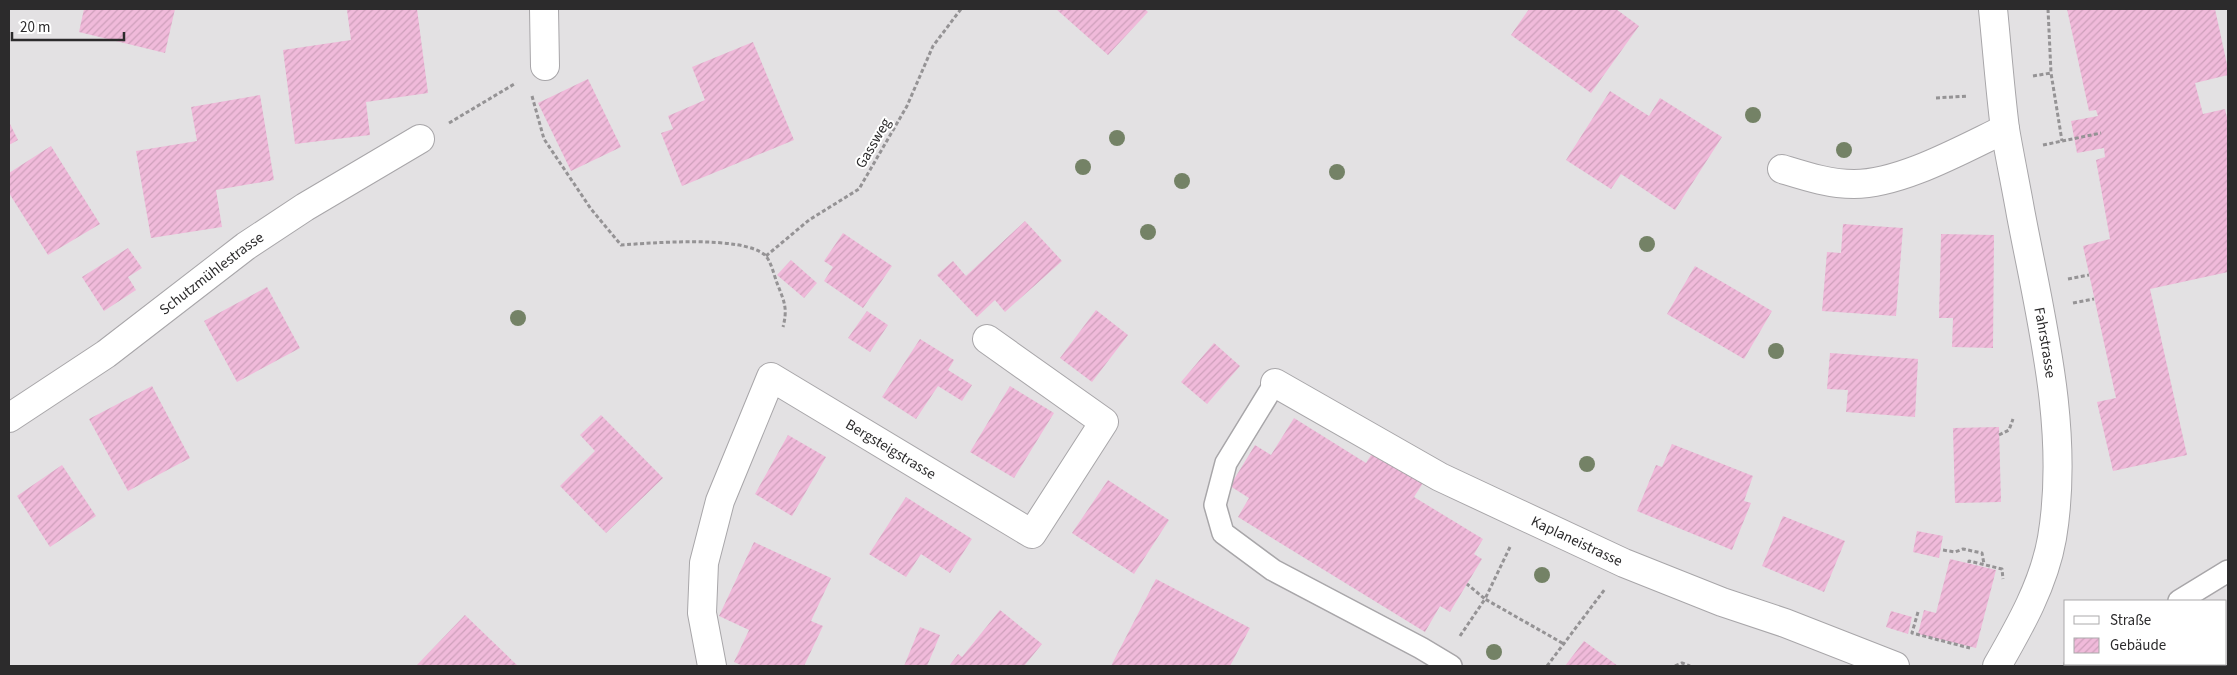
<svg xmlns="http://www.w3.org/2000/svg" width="2237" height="675" font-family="'Source Sans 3',sans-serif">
	<defs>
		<pattern id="building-hatch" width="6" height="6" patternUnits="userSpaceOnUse" patternTransform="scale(1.25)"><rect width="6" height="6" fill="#f0bada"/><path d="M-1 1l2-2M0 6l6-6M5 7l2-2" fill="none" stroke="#cea0bb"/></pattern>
	</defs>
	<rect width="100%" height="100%" fill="#e3e1e3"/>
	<path fill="url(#building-hatch)" d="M84 9H175L165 53 79 32Z
		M357 9H417L428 93 366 102 370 135 295 144 283 50 351 40 347 10Z
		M1056 9H1145L1148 12 1108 55Z
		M1529 9H1616L1639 26 1591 93 1511 35Z
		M2067 9H2215L2228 69V75L2195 83 2203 114 2225 109 2228 122V272L2150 289 2187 455 2113 471 2097 402 2116 398 2083 246 2110 239 2096 160 2105 157 2104 148 2077 153 2071 121 2098 116 2096 110 2089 111Z
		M753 42 794 140 682 186 661 133 673 129 668 116 705 100 692 67Z
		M588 79 621 147 571 171 538 103Z
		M1610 91 1649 116 1660 98 1722 137 1675 210 1621 174 1611 189 1566 160Z
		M260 95 274 180 216 190 222 227 151 238 136 151 197 141 191 107Z
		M9 122 18 140 9 145Z
		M51 146 100 224 48 255 9 193V173Z
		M1025 221 1062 261 1005 312 995 300 977 317 937 275 953 261 966 276Z
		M1843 224 1903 228 1896 316 1822 311 1827 252 1841 253Z
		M843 233 892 266 863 308 824 281 833 267 824 261Z
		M1941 234 1994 235 1993 348 1952 347 1953 318H1939Z
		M128 248 142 268 128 277 136 290 104 311 82 277Z
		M791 260 817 283 804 298 777 275Z
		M1695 266 1772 311 1744 359 1667 314Z
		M267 287 300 348 237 382 204 321Z
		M1096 310 1128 335 1092 382 1060 358Z
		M867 311 888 325 870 352 848 338Z
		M920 339 954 360 948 370 972 385 962 401 938 386 916 419 882 397Z
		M1214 343 1240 366 1207 404 1181 382Z
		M1830 353 1918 359 1915 417 1846 412 1848 390 1827 389Z
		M152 386 190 458 128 491 89 419Z
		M1010 386 1054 413 1014 478 970 452Z
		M601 415 663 478 606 533 560 486 595 451 580 435Z
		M1294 418 1366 463 1373 452 1423 483 1414 497 1483 539 1474 554 1482 559 1450 612 1440 606 1425 632 1238 517 1249 498 1230 486 1255 445 1271 455Z
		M1999 427 2001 502 1955 503 1953 428Z
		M788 435 826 457 792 516 755 494Z
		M1672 444 1753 476 1744 501 1751 503 1732 550 1637 511 1656 465 1662 467Z
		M62 465 96 516 50 547 17 496Z
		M1108 480 1169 520 1134 574 1072 533Z
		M906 497 972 539 950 573 921 554 906 577 869 554Z
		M1783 516 1845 541 1824 592 1762 566Z
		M1917 531 1943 536 1939 558 1913 552Z
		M754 542 831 578 811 621 823 626 804 666H743L734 662 749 630 719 616Z
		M1950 559 1996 570 1976 648 1918 634 1924 610 1936 613Z
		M1156 579 1250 628 1230 666H1111Z
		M1000 610 1042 644 1024 666H949L958 654 962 657Z
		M1891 611 1912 617 1908 634 1886 627Z
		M465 615 518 666H416Z
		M920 627 940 635 927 666H904Z
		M1584 641 1618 666H1565Z"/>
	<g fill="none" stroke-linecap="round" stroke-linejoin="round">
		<g stroke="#a8a6a9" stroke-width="24">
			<path id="service" d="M1275 383 1226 463 1215 505 1223 533 1273 570 1421 648 1451 666
				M2179 601 2228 571
				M2075 666 2079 664"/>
		</g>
		<g stroke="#a8a6a9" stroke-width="30">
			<g id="minor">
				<path d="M544 9 545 66"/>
				<path id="s1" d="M1993 9C1997 49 2000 89 2005 129 2010 158 2016 187 2021 215 2041 320 2070 431 2052 538 2044 584 2020 626 1997 666"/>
				<path d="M1782 169C1805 176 1829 184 1854 184 1901 184 1963 149 2005 129"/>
				<path id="s2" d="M1275 383 1440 477 1624 563 1722 602 1785 623 1895 666"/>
				<path id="s3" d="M9 418 106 354 246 246 305 207 420 139"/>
				<path id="s4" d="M712 666 702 613 704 563 720 501 771 377 1032 534 1104 422 987 339"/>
			</g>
		</g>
		<path stroke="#959395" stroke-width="3" stroke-dasharray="4 2.5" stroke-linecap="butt" d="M2048 9 2051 73
			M2033 76 2051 73 2062 141
			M532 96 544 139 591 209 621 245C652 243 741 235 765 255 771 261 774 275 777 283 784 301 788 308 783 327
			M1936 98 1968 96
			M449 123 516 83
			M2043 145 2101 133
			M766 256 809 220 859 189 907 106 933 46 961 9
			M2068 279 2089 275
			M2073 303 2094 299
			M1999 435 2009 430 2013 419
			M1510 547 1485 599 1564 644
			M1943 550 1955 552 1963 549 1982 553 1984 564
			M1969 563V561L2002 569 2003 579
			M1918 612 1912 633 1970 648
			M1460 636 1485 599 1467 584
			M1547 666 1605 589
			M1675 666 1682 663 1690 666"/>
		<use href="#service" stroke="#fff" stroke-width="21"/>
		<use href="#minor" stroke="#fff" stroke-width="28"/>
	</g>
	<g fill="#748266">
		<circle cx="1753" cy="115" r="8"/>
		<circle cx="1117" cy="138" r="8"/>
		<circle cx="1844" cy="150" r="8"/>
		<circle cx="1083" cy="167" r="8"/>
		<circle cx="1337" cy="172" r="8"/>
		<circle cx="1182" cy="181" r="8"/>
		<circle cx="1148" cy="232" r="8"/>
		<circle cx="1647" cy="244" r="8"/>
		<circle cx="518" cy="318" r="8"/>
		<circle cx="1776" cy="351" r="8"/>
		<circle cx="1587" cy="464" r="8"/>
		<circle cx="1542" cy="575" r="8"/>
		<circle cx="1494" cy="652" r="8"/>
	</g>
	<g text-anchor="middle" stroke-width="4" stroke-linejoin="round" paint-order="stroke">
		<g font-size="15" fill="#2c2b2c" stroke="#fff">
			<text transform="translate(873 143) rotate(-60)" y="5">Gassweg</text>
			<text dy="5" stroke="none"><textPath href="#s3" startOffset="249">Schutzmühlestrasse</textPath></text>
			<text dy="5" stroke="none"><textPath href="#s1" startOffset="338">Fahrstrasse</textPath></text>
			<text dy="5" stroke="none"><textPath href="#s4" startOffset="442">Bergsteigstrasse</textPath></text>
			<text dy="5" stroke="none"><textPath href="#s2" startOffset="341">Kaplaneistrasse</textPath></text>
		</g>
	</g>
	<rect width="2237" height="675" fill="none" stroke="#2c2b2c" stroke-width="20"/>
	<rect x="2064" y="600" width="162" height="65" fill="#ffffff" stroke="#abaaab"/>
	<rect x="2074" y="616" width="25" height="8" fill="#ffffff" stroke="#abaaab"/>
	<text x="2110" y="625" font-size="15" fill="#2c2b2c">Straße</text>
	<rect x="2074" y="638" width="25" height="15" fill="url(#building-hatch)" stroke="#abaaab"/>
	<text x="2110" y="650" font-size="15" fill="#2c2b2c">Gebäude</text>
	<path d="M12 32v8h112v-8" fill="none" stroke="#2c2b2c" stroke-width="2.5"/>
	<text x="20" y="32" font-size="15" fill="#2c2b2c" stroke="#ffffff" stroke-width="4" paint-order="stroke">20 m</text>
</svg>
